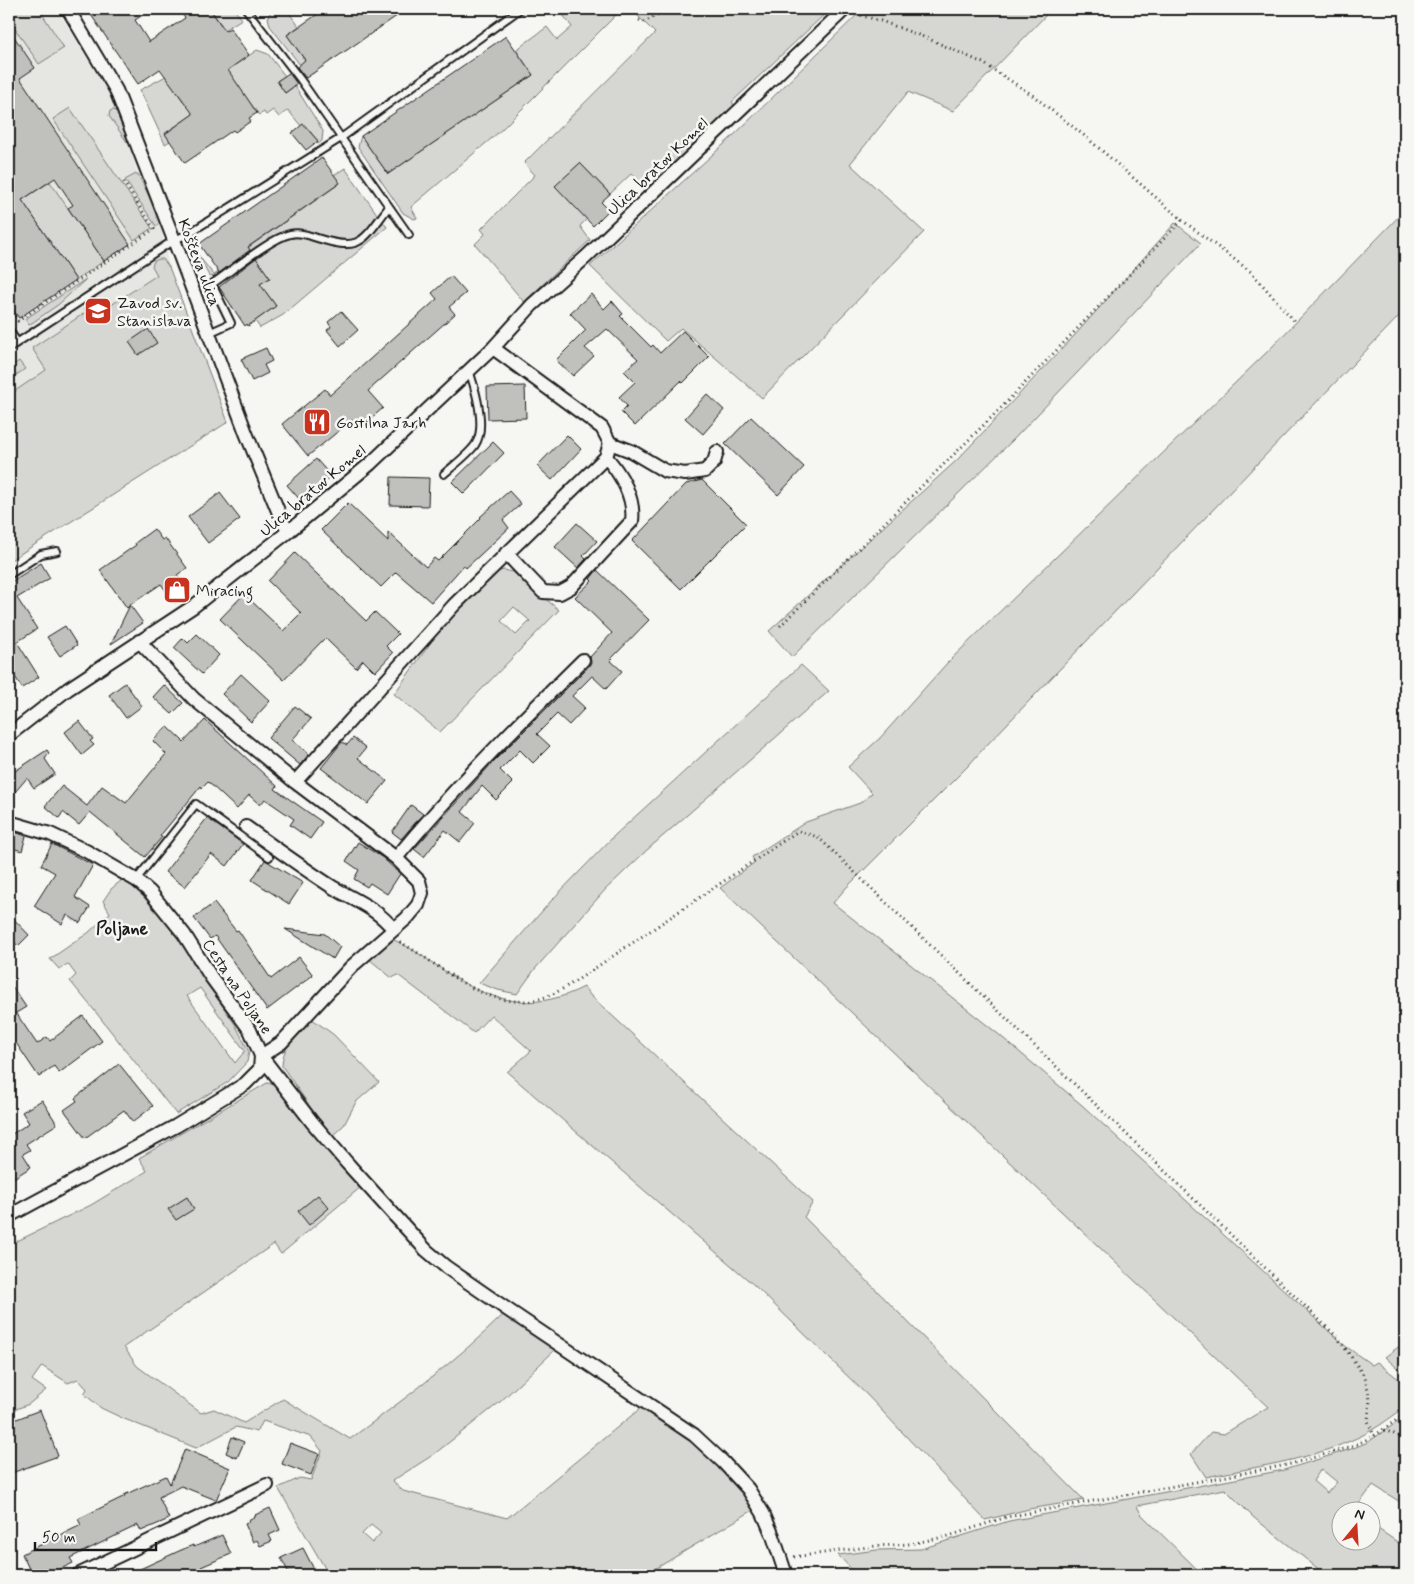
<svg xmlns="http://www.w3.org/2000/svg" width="1414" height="1584" font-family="Mynerve,sans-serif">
	<rect width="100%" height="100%" fill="#f6f6f2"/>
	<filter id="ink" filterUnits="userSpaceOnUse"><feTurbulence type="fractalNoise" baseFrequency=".02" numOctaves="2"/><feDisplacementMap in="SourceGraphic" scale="10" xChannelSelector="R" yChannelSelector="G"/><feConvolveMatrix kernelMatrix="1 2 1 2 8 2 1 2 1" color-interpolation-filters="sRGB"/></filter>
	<g filter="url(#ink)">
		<path fill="#e6e6e2" d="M9 9H57L108 92 128 141 138 174 150 198 160 224 169 267 228 422 41 541 9 563Z"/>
		<path fill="#d6d6d2" stroke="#797977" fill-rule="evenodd" d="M9 9H39L64 48 39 64 9 20Z
			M210 9H234L242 19 222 31 223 27Z
			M272 9H286L299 26 287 35 314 73H308L304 70 270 26 268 17Z
			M573 9H622L499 132 411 207 417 218 414 219 403 213 358 147 361 136 388 174 533 75 516 50 547 27 557 40 572 27 563 15Z
			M631 9H830L732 102 734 105 646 189 632 173 610 194 580 163 556 186 587 219 580 226 590 240 524 302 475 244 485 234 481 229 535 175 524 163 655 33Z
			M863 9H1052L953 111 908 92 850 164 924 232 762 398 681 328 666 341 590 266 733 136Z
			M257 50 268 54 285 76 277 81 285 93 295 86 323 131 322 141 318 144 316 142 318 141 304 124 301 126 288 110 279 117 273 110 266 115 264 112 259 115 237 85 165 133 170 141 165 144 140 90 166 76 183 101Z
			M70 108 152 228 134 240 53 119Z
			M113 110 116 111 128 141 127 142 109 116 110 111Z
			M345 168 377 214C374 219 371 225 366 230 344 256 317 227 290 232 267 237 234 264 214 277L209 276 198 255 214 275 230 264 229 261 339 184 334 175Z
			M136 174H138L150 198 160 224 156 226 125 180Z
			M50 182 104 261 76 280 22 200Z
			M1405 210V310L983 749 968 766 846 888 833 903 997 1033 1083 1106 1344 1345 1372 1365 1377 1362 1405 1384V1407C1388 1420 1370 1433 1350 1441 1304 1461 1254 1467 1206 1477L1191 1454 1211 1432 1224 1434 1268 1407 720 888 755 862 752 857 806 822 860 803 872 793 848 767 880 738 948 662 1268 351Z
			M383 222 387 227 283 315 260 328 255 321 276 306 260 284 270 278 256 259C267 251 280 239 293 238 303 237 310 239 320 242 355 255 359 249 383 222Z
			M1175 223 1201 243 1016 437 792 657 769 631 957 460 1074 336Z
			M159 259H163L169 267 228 422 9 561V395L46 370 32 348 86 312 84 308 92 302 95 303 102 311 157 275 152 266 154 261Z
			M86 279 59 304 29 325 25 319Z
			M19 361 25 369 9 380V368Z
			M504 570 513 572 559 610 440 732 394 694 439 631 496 572ZM514 607 530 621 516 635 501 621Z
			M801 665 829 691 647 850 605 890 535 969 517 994 498 990 479 983 551 901 615 835Z
			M123 879 131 883 175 932 197 969 235 1024 249 1052 247 1062 228 1082 176 1114 94 1010 70 981 76 975 68 964 59 969 50 959 88 933 110 913 103 901 111 889ZM200 988 245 1051 235 1063 187 996Z
			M392 939C415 949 436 966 457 979 500 1005 539 1010 584 987L590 995 813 1202 804 1217 1084 1500 1029 1509 985 1520 868 1396 754 1285 507 1072 531 1051 491 1015 474 1033 398 975 392 978 369 959Z
			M311 1018 334 1035 379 1082 356 1102 344 1125 331 1137 282 1066C283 1044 297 1033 311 1018Z
			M267 1083 273 1084 279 1088 308 1128 361 1187 281 1254 274 1244 124 1347 137 1366 201 1413 214 1409 244 1423 283 1399 350 1439C403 1400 456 1361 504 1314L555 1350 500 1402 433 1455 392 1481 403 1491 507 1518 642 1407 659 1418 700 1448 739 1486 755 1509 645 1575H329L278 1488 300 1478 311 1480 322 1451 311 1437 263 1421 257 1432 236 1427 196 1448 122 1418 101 1408 84 1394 87 1389 78 1379 68 1383 42 1366 32 1380 46 1390 29 1404 9 1412V1245L91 1205 147 1171 139 1158ZM371 1525 381 1533 372 1543 362 1534Z
			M1405 1342V1375L1385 1357Z
			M1405 1417V1505L1373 1485 1354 1511 1342 1512V1542H1372V1525L1405 1547V1575H1326L1253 1517 1225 1489 1137 1506 1141 1514 1203 1575H857L838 1555 877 1550 921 1549 1009 1521 1284 1470 1351 1449 1368 1442ZM1321 1469 1337 1482 1327 1493 1313 1481Z"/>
		<path fill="#c0c0bd" stroke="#1c1c1c" d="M87 9H152L135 20 149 42 185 18 178 9H210L225 31 230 28 249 55 228 70 257 113 249 118 251 121 235 132 233 130 185 163 165 134 193 114 160 69 138 84Z
			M325 9H407L306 78 297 67 305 60 287 35Z
			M9 29 35 68 20 78 130 244 104 261 68 208 73 205 55 178 22 200 76 280 19 318 9 304Z
			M506 36 533 75 388 174 361 136Z
			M289 73 297 84 285 93 277 81Z
			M303 124 318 141 306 150 292 133Z
			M322 158 340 183 248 247 250 250 219 273 199 244Z
			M580 163 610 194 601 202 609 210 593 226 555 186Z
			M256 258 270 278 260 284 276 306 248 326 247 324 245 326 219 287Z
			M451 276 466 293 449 307 455 314 368 391 383 408 360 428 352 420 308 456 282 424 325 389 330 395 437 299 432 293Z
			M591 294 604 309 612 301 623 314 620 316 651 347 653 345 660 353 683 331 709 357 683 383 681 381 635 426 621 412 627 406 619 397 635 382 624 371 638 359 607 329 585 348 594 356 573 376 556 360 586 330 570 313Z
			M341 311 358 330 340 346 327 330 331 327 328 322Z
			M148 329 157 343 138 355 129 342Z
			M266 348 272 361 264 365 268 373 252 381 241 359Z
			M525 386 526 418 488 419 487 387Z
			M707 394 724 410 703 434 685 418Z
			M751 417 804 467 778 495 725 444Z
			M567 435 581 449 552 480 537 466Z
			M493 442 504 453 464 494 452 482Z
			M316 459 331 476 302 502 287 485Z
			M391 477 429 478 428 506 390 505Z
			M702 480 746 524 681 589 632 541 686 484Z
			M509 491 521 504 503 520 509 528 466 568 464 565 431 602 396 572 381 587 321 530 348 503 388 541V532L426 567 434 558 438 561 481 518 480 517Z
			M220 493 240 519 208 543 188 517Z
			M577 523 597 541 583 556 586 559 578 568 555 547Z
			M154 529 162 540 165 538 187 568 177 575 190 592 175 603 161 584 130 605 143 623 111 644 130 605 127 608 100 570 136 545 135 543Z
			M295 553 366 621 375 612 398 634 386 646 393 653 375 672 363 660 356 668 325 638 284 680 220 619 244 594 283 631 301 613 268 581Z
			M41 563 50 578 17 598 37 629 17 642 39 677 22 688 9 667V583Z
			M597 570 649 620 610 660 622 671 606 689 592 676 572 696 585 708 569 725 557 714 537 734 550 746 533 763 520 750 500 770 513 783 496 800 482 786 462 812 475 823 460 842 445 830 424 857 414 849 493 762 589 666 591 662 590 657 612 633 575 597 592 581 590 579Z
			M65 626 77 645 60 656 47 637Z
			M197 634 219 655 202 674 174 648 183 638 188 643Z
			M241 674 270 701 251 722 222 694Z
			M125 683 142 706 126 718 109 695Z
			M164 685 183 703 172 714 153 697Z
			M295 706 311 719 292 740 309 754 300 765 268 738Z
			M205 720 277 786 275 789 322 822 310 839 290 825 294 819 265 799 260 805 249 795 237 809 208 782 202 788 201 786 160 836 162 837 145 857 90 812 79 825 63 812 59 818 45 806 62 786 87 806 102 786 126 803 166 754 153 741 167 726 184 742Z
			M79 721 93 739 90 741 94 745 82 755 65 732Z
			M353 738 366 748 358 758 387 781 368 804 321 768 342 742 347 745Z
			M47 750 49 753 45 759 55 774 34 788 27 778 9 799V775Z
			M411 805 423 814 401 839 392 832Z
			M207 818 243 844 227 866 211 854 185 887 165 872Z
			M9 830 26 836 22 851 9 847Z
			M358 842 383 858 400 874 387 894 370 883 367 887 354 879 359 870 346 861Z
			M52 844 93 865 75 897 90 907 80 923 67 915 62 924 34 906 55 873 41 865Z
			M265 860 303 883 289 904 252 880Z
			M214 903 236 931 238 930 271 979 299 957 313 975 267 1010 215 936 210 939 194 918Z
			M9 914 29 935 18 946 9 936Z
			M285 929 325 934 340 947 333 959Z
			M9 982 26 1007 16 1013 37 1044 47 1037 50 1041 83 1016 102 1041 59 1073 54 1066 39 1077 16 1043 9 1048Z
			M119 1064 153 1106 133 1122 124 1110 85 1138 64 1110 77 1101 75 1098Z
			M42 1100 57 1124 26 1144 30 1150 23 1154 31 1167 9 1181V1136L29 1123 22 1112Z
			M318 1195 329 1208 309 1225 298 1211Z
			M187 1197 194 1209 176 1220 168 1209Z
			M40 1410 58 1456 9 1474V1422Z
			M232 1437 244 1442 237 1458 226 1453Z
			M290 1443 319 1454 311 1475 282 1464Z
			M185 1449 230 1468 216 1500 181 1486 159 1497 169 1519 141 1531 138 1525 70 1558 73 1563 50 1574 47 1570 32 1575 22 1554 81 1525 78 1519 125 1496 124 1495 166 1476 170 1484Z
			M270 1508 280 1530 269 1535 272 1541 260 1546 257 1540 253 1542 245 1524 249 1522 248 1520 256 1516 255 1515Z
			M222 1535 231 1554 201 1567 203 1572 195 1575H127L179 1551 193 1545 194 1547Z
			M303 1548 317 1575H290L281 1558Z"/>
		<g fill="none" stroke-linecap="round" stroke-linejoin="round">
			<g stroke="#1c1c1c" stroke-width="10">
				<path id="lane" d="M246 9 300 79 409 235
					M9 330 17 342
					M209 333 231 323 212 284C230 272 271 238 290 234 299 232 308 235 317 238 361 252 362 242 388 208
					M9 348 174 240 186 235 341 138 520 9
					M444 474C453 466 468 455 475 445 487 428 475 388 469 370
					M9 575 41 554 57 551
					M136 880 196 804 269 857"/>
			</g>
			<g stroke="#1c1c1c" stroke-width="16">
				<path id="street" d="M68 9 116 90 174 240 246 433 283 523 289 531
					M610 443 631 451 665 471 685 474 705 471 714 462 717 452
					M506 553 543 592 560 593 571 587 632 521C635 498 621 474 606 457
					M139 641 194 699 295 782 396 858 419 881 422 893 418 905 407 918 351 967 281 1043 261 1056
					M9 735 68 689 194 606 289 531 370 464 493 348 532 305 586 257 845 9
					M295 782 454 605 606 457 610 443 602 428 493 348
					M9 822 50 834 86 851 136 880 150 892 184 934 211 977 250 1030 261 1056 260 1069 245 1084 176 1126 9 1216
					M246 827C275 848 304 869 334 888 355 900 379 910 393 929
					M396 858C454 788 518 724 583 660
					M261 1056 312 1122 347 1163 426 1250 446 1267 508 1310 694 1435 723 1462 748 1489 763 1513 773 1536 786 1575
					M78 1575 267 1485"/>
			</g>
			<path stroke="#1c1c1c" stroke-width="3" stroke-dasharray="1 4" stroke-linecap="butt" d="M856 14 881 21 929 39 983 63 1031 94 1086 137 1182 220 1251 272 1296 323
				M639 20 645 22 667 9
				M9 308 18 321 154 229 123 181
				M780 626 1001 408 1182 220
				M400 942C442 965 482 1009 534 1000 552 997 567 986 582 977L798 831 818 837 1338 1338 1365 1377 1370 1399 1368 1421 1374 1436
				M1384 1430 1405 1438
				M794 1557 876 1546 910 1544 949 1536 1007 1517 1287 1465 1351 1447 1374 1436 1405 1414"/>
			<use href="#lane" stroke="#f6f6f2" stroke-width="6"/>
			<use href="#street" stroke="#f6f6f2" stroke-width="12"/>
		</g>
	</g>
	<defs>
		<g id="school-square" transform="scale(1.4375)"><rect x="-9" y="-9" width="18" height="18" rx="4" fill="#c8321e" stroke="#f6f6f2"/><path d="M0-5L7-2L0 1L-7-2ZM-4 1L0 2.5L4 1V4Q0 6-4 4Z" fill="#fff"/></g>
		<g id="restaurant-square" transform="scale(1.4375)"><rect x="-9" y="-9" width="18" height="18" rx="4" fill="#c8321e" stroke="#f6f6f2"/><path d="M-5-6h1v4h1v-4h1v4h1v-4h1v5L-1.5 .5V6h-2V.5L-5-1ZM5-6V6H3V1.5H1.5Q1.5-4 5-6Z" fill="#fff"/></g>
		<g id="shop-square" transform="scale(1.4375)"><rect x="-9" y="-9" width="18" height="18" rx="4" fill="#c8321e" stroke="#f6f6f2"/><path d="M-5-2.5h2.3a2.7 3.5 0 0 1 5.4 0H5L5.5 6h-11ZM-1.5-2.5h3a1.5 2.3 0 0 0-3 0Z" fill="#fff"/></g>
	</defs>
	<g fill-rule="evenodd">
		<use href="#school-square" x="98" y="311"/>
		<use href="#restaurant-square" x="317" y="422"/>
		<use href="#shop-square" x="177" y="590"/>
	</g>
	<g text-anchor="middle" stroke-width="5" stroke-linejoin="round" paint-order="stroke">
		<g font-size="16" fill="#1c1c1c" stroke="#f6f6f2">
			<text transform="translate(657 166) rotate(-44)" y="6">Ulica bratov Komel</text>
			<text transform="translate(200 262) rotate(69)" y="6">Koščeva ulica</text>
			<text transform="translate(312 490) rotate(-40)" y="6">Ulica bratov Komel</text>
			<text transform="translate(238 986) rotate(56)" y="6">Cesta na Poljane</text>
		</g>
		<g font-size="16" fill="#1c1c1c" stroke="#f6f6f2" text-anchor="start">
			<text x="117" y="308">Zavod sv.<tspan x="117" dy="18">Stanislava</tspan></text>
			<text x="336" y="428">Gostilna Jarh</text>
			<text x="196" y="596">Miracing</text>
		</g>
		<g font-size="18" font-weight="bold" fill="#1c1c1c" stroke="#f6f6f2">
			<text x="122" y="934">Poljane</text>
		</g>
	</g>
	<rect width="1414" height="1584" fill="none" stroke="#f6f6f2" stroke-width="30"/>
	<rect x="15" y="15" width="1384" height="1554" fill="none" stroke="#1c1c1c" stroke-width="2" filter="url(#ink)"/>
	<g transform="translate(1356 1526) rotate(18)"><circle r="24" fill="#f6f6f2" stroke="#9f9f9c"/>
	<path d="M0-4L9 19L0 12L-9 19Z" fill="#c8321e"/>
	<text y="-8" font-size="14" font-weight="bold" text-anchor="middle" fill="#1c1c1c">N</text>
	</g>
	<path d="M35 1542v8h121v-8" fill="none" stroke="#1c1c1c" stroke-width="2.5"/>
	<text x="42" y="1542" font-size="15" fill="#1c1c1c" stroke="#f6f6f2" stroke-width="4" paint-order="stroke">50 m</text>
</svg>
